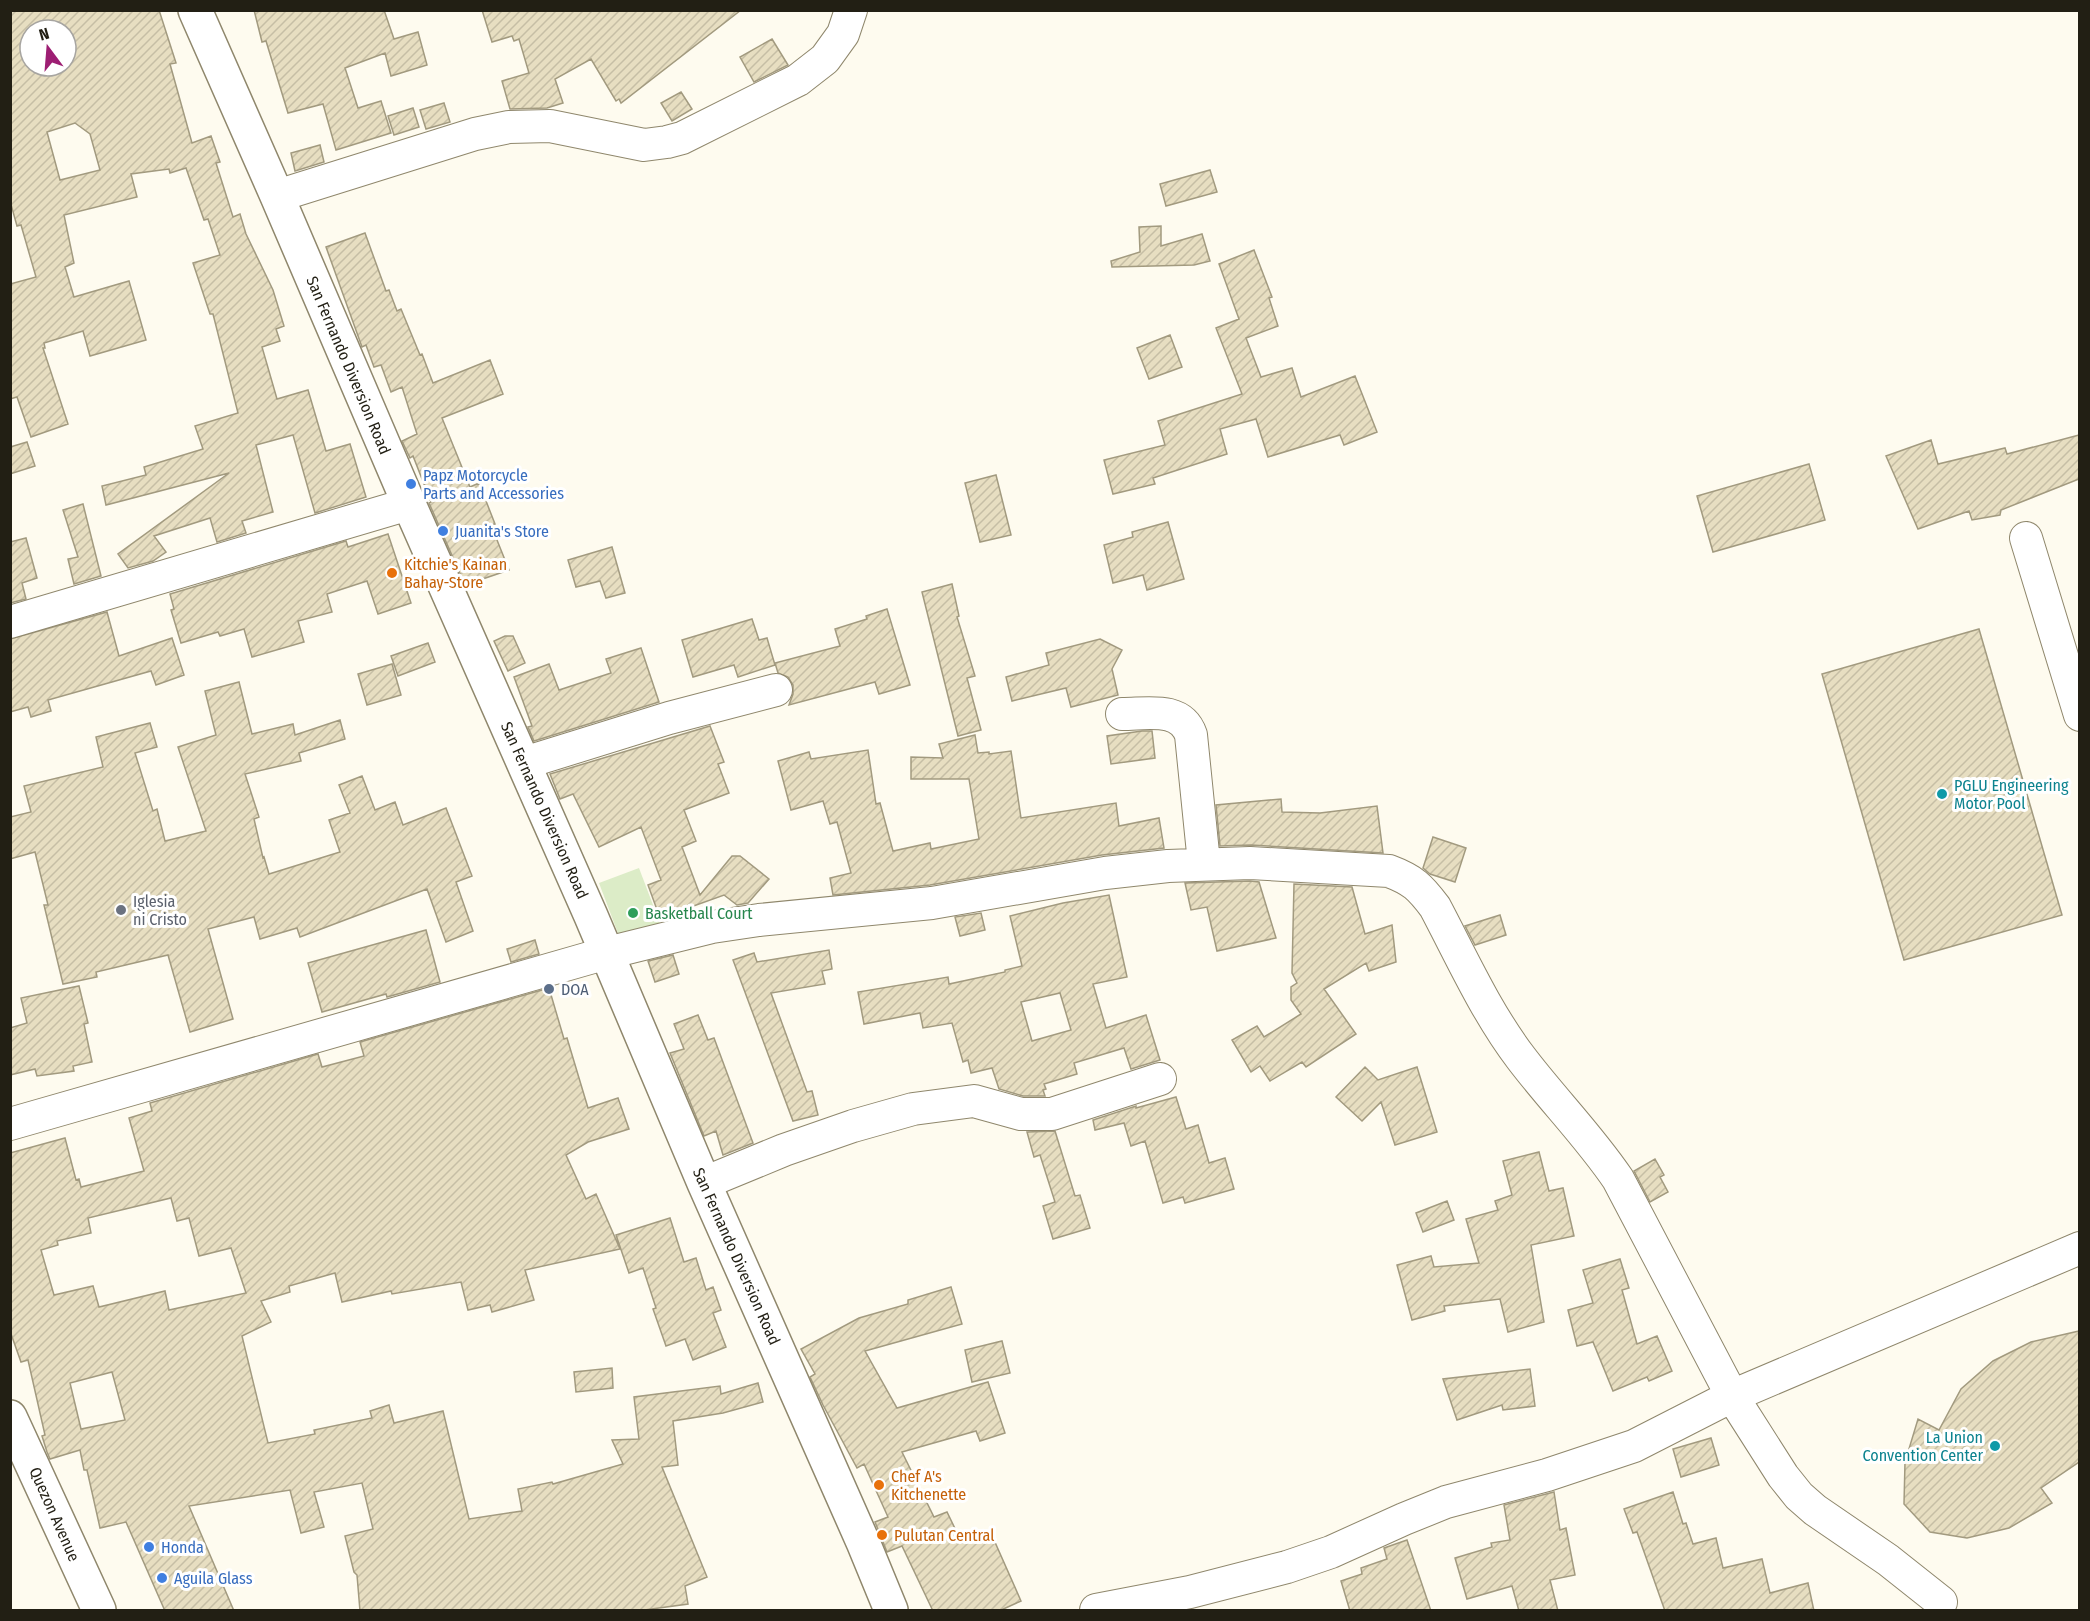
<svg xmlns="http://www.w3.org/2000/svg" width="2090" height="1621" font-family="'Fira Sans Condensed',sans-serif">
	<defs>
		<pattern id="building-hatch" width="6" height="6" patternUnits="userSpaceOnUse" patternTransform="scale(1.5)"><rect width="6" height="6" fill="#e7dec1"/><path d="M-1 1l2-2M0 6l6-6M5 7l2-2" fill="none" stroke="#c6bea5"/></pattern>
	</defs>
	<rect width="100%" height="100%" fill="#fefbef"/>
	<path fill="#dcecc7" d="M639 868 667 942 627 957 599 883Z"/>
	<path fill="url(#building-hatch)" stroke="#a29a7f" stroke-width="1.5" fill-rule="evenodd" d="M10 10H159L176 63 170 64 192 143 211 136 220 162 216 163 233 217 240 214 246 234 273 290 284 326 276 329 280 341 262 347 277 399 308 390 326 451 350 444 366 497 315 513 293 435 256 445 273 512 242 521 246 533 217 542 210 518 154 536 166 552 153 561 128 568 118 554 229 473 106 505 102 486 146 475 144 467 203 449 195 426 238 413 213 314H210L193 263 220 255 208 219 204 220 186 168 170 173 169 169 131 174 137 197 64 215 74 263 65 267 74 297 129 281 146 340 90 356 83 331 44 343 45 348H43L68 424 31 437 17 397 10 399V284L36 277 21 225 17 226 10 201ZM30 30H66V66H30ZM75 123 90 134 100 170 60 180 47 132Z
		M254 10H384L394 39 418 32 427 65 391 76 385 53 345 68 358 108 381 101 391 133 336 150 323 104 288 113 266 41 262 42Z
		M482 10H741L621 103 619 99 616 101 591 59 555 79 563 103 547 108 510 109 502 81 529 73 519 39 514 41 512 36 492 42Z
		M772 39 788 65 754 82 740 57Z
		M681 92 692 109 672 121 661 103Z
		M444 103 450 122 426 129 420 110Z
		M413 108 419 127 394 135 388 116Z
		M320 145 324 162 295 171 291 153Z
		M1210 170 1217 192 1166 206 1160 184Z
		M1161 226V246L1202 234 1210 261 1194 265 1112 267 1111 261 1140 252 1139 227Z
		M365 233 386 291 389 290 397 311 401 309 420 355 422 354 433 383 490 360 503 394 442 418 470 487 479 483 495 524 491 525 509 570 465 585 429 503 431 502 413 456 410 458 402 441 417 434 402 387 391 392 381 365 374 367 366 345 362 347 326 247Z
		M1254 250 1272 297 1269 298 1278 326 1246 338 1261 377 1292 368 1301 397 1355 376 1377 432 1344 445 1340 435 1268 457 1256 419 1220 429 1227 454 1153 478 1155 484 1113 494 1104 460 1165 445 1158 421 1242 394 1216 328 1239 319 1219 264Z
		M1170 335 1182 367 1149 379 1137 348Z
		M2079 435V479L2001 510 2000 515 1972 520 1969 511 1918 529 1886 456 1931 440 1938 464 2005 448 2007 454Z
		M27 442 35 466 10 474V447Z
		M1809 464 1825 520 1713 552 1697 496Z
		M996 475 1011 535 980 542 965 483Z
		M83 504 101 576 74 584 68 559 78 557 63 510Z
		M1168 522 1184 579 1147 590 1143 575 1113 583 1104 545 1133 537 1132 532Z
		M388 534 411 603 378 614 367 581 327 594 332 612 298 621 304 642 252 657 244 629 220 636 218 632 181 643 171 610 174 609 170 594 346 541 348 547Z
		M26 538 37 578 22 583 26 599 10 603V542Z
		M612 547 625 593 606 598 600 581 576 587 568 560Z
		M952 584 959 616 957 617 975 676 967 678 981 730 958 736 922 592Z
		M887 609 910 685 879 694 875 682 789 705 793 694V685L788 677 778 673 775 663 840 646 835 629 867 619 866 616Z
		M107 612 119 656 172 638 184 675 156 685 151 671 48 700 51 711 31 717 28 707 10 712V639Z
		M752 619 759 640 767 638 775 665 738 677 734 665 693 677 682 640Z
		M1979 629 2062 915 1904 960 1822 674Z
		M505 636H513L525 663 508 671 494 641Z
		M1100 639 1122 650 1112 669 1118 695 1071 707 1066 688 1012 701 1006 677 1049 665 1046 653Z
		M428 643 435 662 398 676 391 656Z
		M641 648 659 702 534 741 528 727 532 726 514 677 549 664 559 690 611 673 606 659Z
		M392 664 401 695 367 705 358 674Z
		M239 682 252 734 293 724 295 735 340 720 345 739 299 753 301 761 245 774 259 817 254 819 263 858 264 857 269 874 340 852 329 820 350 813 339 785 362 776 375 810 395 802 403 825 446 808 472 876 456 882 473 931 446 942 427 889 300 937 297 928 260 939 254 917 208 929 233 1019 190 1032 168 955 96 972 97 977 63 984 44 905H48L35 852 10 859V817L31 812 24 786 103 767 96 737 150 723 157 747 135 753 153 811 157 809 165 841 206 831 178 747 216 735 205 691Z
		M710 726 724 762 718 764 729 793 684 810 696 841 682 847 700 895 732 856H740L769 879 748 903 737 905 724 895 660 918 648 885 661 880 641 827 599 847 573 794 560 799 550 774Z
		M1142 731H1152L1155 758 1111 764 1107 736Z
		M975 735 978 753 989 752V754L1011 751 1021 818 1116 803 1119 826 1159 818 1164 848 1102 855 930 885 833 895 830 878 851 873 837 822 830 824 823 801 791 810 778 761 809 752 811 759 868 750 876 804 880 803 893 851 930 843 931 849 979 839 969 779H911V757L943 758 939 744Z
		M1281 799 1282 812 1320 813 1377 806 1383 853 1251 845 1220 846 1216 805Z
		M1433 837 1466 848 1455 882 1430 874 1423 868Z
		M1250 881 1259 882 1276 938 1217 951 1207 907 1191 910 1185 883Z
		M1294 884 1352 887 1365 934 1392 925 1396 962 1369 971 1366 963 1324 989 1356 1034 1306 1067 1302 1062 1270 1081 1260 1066 1251 1072 1232 1040 1257 1026 1264 1037 1301 1014 1291 1000V987L1297 983 1292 973Z
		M1109 895 1127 977 1093 984 1106 1028 1146 1015 1160 1060 1131 1069 1124 1048 1074 1063 1077 1074 1044 1084 1046 1089 1043 1090 1045 1096H1023L999 1089 992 1068 971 1073 968 1060 963 1062 952 1023 923 1028 920 1013 864 1024 858 992 948 977 949 984 1005 972V970L1022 966 1010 916 1063 903ZM1060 993 1071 1030 1032 1041 1021 1002Z
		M981 913 985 930 960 936 955 917Z
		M1500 915 1506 935 1475 945 1465 926Z
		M426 930 440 982 387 997 386 994 322 1012 308 963Z
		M535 940 539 954 511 962 507 949Z
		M829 950 832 969 822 971 825 984 771 993 807 1092 812 1091 818 1115 793 1121 733 960 754 953 757 962Z
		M673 955 679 974 655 982 648 961Z
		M79 986 88 1023 84 1024 92 1062 73 1066 74 1071 37 1076 35 1069 10 1075V1028L27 1023 21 998Z
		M549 988 564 1039 567 1038 588 1108 618 1098 629 1129 588 1142 566 1155 586 1199 596 1194 620 1249 525 1270 534 1300 492 1312 490 1305 468 1310 461 1282 392 1294 391 1291 342 1302 335 1273 289 1286 290 1292 261 1301 271 1322 242 1336 268 1443 315 1434 314 1430 372 1418 370 1411 389 1405 394 1423 443 1411 469 1519 522 1511 518 1489 552 1482 553 1484 623 1464 612 1440 639 1439 634 1397 720 1386 721 1394 758 1383 763 1402 723 1413 673 1421 678 1465 662 1467 707 1577 685 1586 688 1604 637 1611H360L357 1575 354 1572 345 1536 373 1529 362 1483 314 1492 324 1527 301 1533 290 1490 189 1506 234 1611H165L126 1522 100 1528 87 1470H84L80 1450 50 1459 47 1452 42 1436 45 1435 28 1360 21 1362 10 1331V1153L65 1138 76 1180 79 1179 81 1187 144 1171 129 1118 152 1111 150 1103 318 1054 322 1067 364 1056 360 1042ZM171 1198 177 1221 189 1218 199 1256 231 1248 246 1293 169 1310 165 1291 99 1307 93 1286 54 1295 41 1250 58 1245 57 1241 91 1233 88 1218ZM112 1372 125 1420 81 1429 70 1383Z
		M698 1015 708 1040 714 1038 753 1143 723 1155 716 1131 704 1136 670 1053 684 1049 674 1024Z
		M1365 1067 1378 1080 1417 1067 1437 1132 1395 1145 1381 1102 1362 1121 1336 1097Z
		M1176 1097 1186 1129 1198 1125 1209 1163 1225 1158 1234 1189 1185 1203 1183 1197 1163 1203 1145 1141 1131 1146 1124 1123 1095 1130 1093 1120 1136 1106V1108Z
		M1055 1131 1075 1196 1080 1195 1090 1228 1053 1239 1043 1206 1055 1202 1040 1155 1034 1157 1027 1132Z
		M1539 1152 1549 1191 1563 1188 1574 1236 1531 1245 1544 1322 1508 1332 1500 1299 1444 1306 1445 1311 1412 1320 1397 1265 1431 1256 1434 1267 1479 1263 1466 1219 1498 1210 1495 1201 1512 1195 1503 1161Z
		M1655 1159 1664 1175 1660 1177 1668 1192 1650 1202 1634 1171Z
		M1447 1201 1454 1220 1423 1232 1416 1213Z
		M670 1218 684 1262 696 1258 706 1290 713 1287 721 1310 713 1313 726 1347 693 1360 685 1339 666 1346 653 1309 656 1308 643 1268 629 1273 616 1235Z
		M1620 1259 1629 1288 1622 1290 1637 1344 1657 1336 1672 1371 1649 1381 1647 1377 1613 1391 1593 1342 1577 1346 1568 1310 1593 1303 1583 1270Z
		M951 1287 962 1324 865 1351 897 1408 988 1382 1005 1433 980 1441 976 1431 902 1452 934 1517 947 1512 962 1543 990 1531 1021 1601 999 1611H933L902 1546 887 1552 875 1522 888 1517 864 1464 857 1468 823 1405 810 1377 815 1374 801 1349 859 1318 908 1304V1300Z
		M2079 1331V1462L2041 1488 2052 1503 2009 1528 1967 1538 1930 1532 1904 1504 1905 1462 1918 1419 1939 1430 1961 1389 1993 1361 2031 1342Z
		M1002 1341 1010 1373 972 1382 965 1350Z
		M612 1368 613 1388 576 1392 574 1372Z
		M1530 1369 1535 1406 1503 1410 1502 1405 1457 1420 1443 1379Z
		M1711 1438 1719 1465 1681 1477 1673 1449Z
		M1554 1492 1560 1530 1566 1528 1575 1575 1550 1580 1558 1611H1519L1512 1586 1467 1599 1455 1558 1492 1547 1491 1543 1510 1540 1504 1505Z
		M1673 1492 1683 1524 1686 1523 1693 1544 1716 1538 1723 1568 1762 1559 1770 1593 1808 1583 1814 1611H1665L1637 1532 1633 1533 1624 1509Z
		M1407 1540 1431 1611H1350L1341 1581 1362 1574 1361 1568 1387 1559 1384 1548Z"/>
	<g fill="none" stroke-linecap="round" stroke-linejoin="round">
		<g stroke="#8f876c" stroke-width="34">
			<path id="minor" d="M277 196 475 134 509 127 550 126 644 145 667 142 682 138 798 80 825 59 843 34 851 10
				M2026 538 2080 715
				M10 622 409 504
				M1122 714C1148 714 1181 706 1191 735L1204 863
				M524 763 669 718 776 690
				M10 1124 607 953 712 927 759 920 932 903 1105 873 1168 866 1250 863 1389 871C1413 880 1420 887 1435 907 1462 958 1486 1012 1521 1058 1552 1099 1589 1136 1618 1179L1732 1396 1783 1476 1799 1496 1815 1510 1888 1560 1941 1602
				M704 1183 784 1150 853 1126 913 1109 974 1101 1021 1114H1052L1160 1079
				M1096 1610 1190 1592 1287 1567 1331 1552 1404 1519 1446 1502 1547 1475 1634 1446 1732 1396 2080 1248"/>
		</g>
		<g stroke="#8f876c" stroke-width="36">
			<path id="major" d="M10 1417 99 1610"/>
		</g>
		<g stroke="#8f876c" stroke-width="36">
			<path id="highway" d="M195 10 277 196 409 504 591 916 704 1183 863 1542 891 1610"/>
		</g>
		<use href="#minor" stroke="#fff" stroke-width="32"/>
		<use href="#major" stroke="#fff" stroke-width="33"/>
		<use href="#highway" stroke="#fff" stroke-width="33"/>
	</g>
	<g fill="#3f7fe0" stroke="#fff" stroke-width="2">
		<circle cx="411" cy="484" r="6"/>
		<circle cx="443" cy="531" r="6"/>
		<circle cx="149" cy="1547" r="6"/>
		<circle cx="162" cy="1578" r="6"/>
	</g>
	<g fill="#e8710a" stroke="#fff" stroke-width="2">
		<circle cx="392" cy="573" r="6"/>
		<circle cx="879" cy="1485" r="6"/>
		<circle cx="882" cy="1535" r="6"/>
	</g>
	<g fill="#0f9aa8" stroke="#fff" stroke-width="2">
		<circle cx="1942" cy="794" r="6"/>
		<circle cx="1995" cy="1446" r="6"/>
	</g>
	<circle fill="#6b7280" stroke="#fff" stroke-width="2" cx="121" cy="910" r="6"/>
	<circle fill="#2e9e5b" stroke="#fff" stroke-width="2" cx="633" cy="913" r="6"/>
	<circle fill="#5c6f8a" stroke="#fff" stroke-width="2" cx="549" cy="989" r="6"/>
	<g text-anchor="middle" stroke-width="6" stroke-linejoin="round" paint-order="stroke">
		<g font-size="16" fill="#221f14" stroke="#fff">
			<text transform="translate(349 365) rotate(67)" y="6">San Fernando Diversion Road</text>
			<text transform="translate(545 810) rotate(66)" y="6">San Fernando Diversion Road</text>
			<text transform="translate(737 1256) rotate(66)" y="6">San Fernando Diversion Road</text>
			<text transform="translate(55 1514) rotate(66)" y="6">Quezon Avenue</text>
		</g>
		<g font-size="16" fill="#366cbe" stroke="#fff" text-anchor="start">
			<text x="423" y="481">Papz Motorcycle<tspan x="423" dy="18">Parts and Accessories</tspan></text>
			<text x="455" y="537">Juanita's Store</text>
			<text x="161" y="1553">Honda</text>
			<text x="174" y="1584">Aguila Glass</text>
		</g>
		<g font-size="16" fill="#c56008" stroke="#fff" text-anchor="start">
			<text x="404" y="570">Kitchie's Kainan<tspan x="404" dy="18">Bahay-Store</tspan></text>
			<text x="891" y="1482">Chef A's<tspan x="891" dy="18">Kitchenette</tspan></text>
			<text x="894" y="1541">Pulutan Central</text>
		</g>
		<g font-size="16" fill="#0d838f" stroke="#fff" text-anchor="start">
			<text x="1954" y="791">PGLU Engineering<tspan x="1954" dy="18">Motor Pool</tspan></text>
			<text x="1983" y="1443" text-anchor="end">La Union<tspan x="1983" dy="18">Convention Center</tspan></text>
		</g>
		<g font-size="16" fill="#5b616d" stroke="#fff" text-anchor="start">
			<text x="133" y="907">Iglesia<tspan x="133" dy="18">ni Cristo</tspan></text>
		</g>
		<g font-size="16" fill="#27864d" stroke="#fff" text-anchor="start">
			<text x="645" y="919">Basketball Court</text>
		</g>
		<g font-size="16" fill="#4e5e75" stroke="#fff" text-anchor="start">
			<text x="561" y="995">DOA</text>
		</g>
	</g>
	<rect width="2090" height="1621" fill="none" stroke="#221f14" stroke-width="24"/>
	<g transform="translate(48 48) rotate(344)"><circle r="28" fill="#ffffff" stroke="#a7a5a1" stroke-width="1.5"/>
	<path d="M0-4.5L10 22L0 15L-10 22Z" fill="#9d1e73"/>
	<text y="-9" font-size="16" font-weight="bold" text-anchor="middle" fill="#221f14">N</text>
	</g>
</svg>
